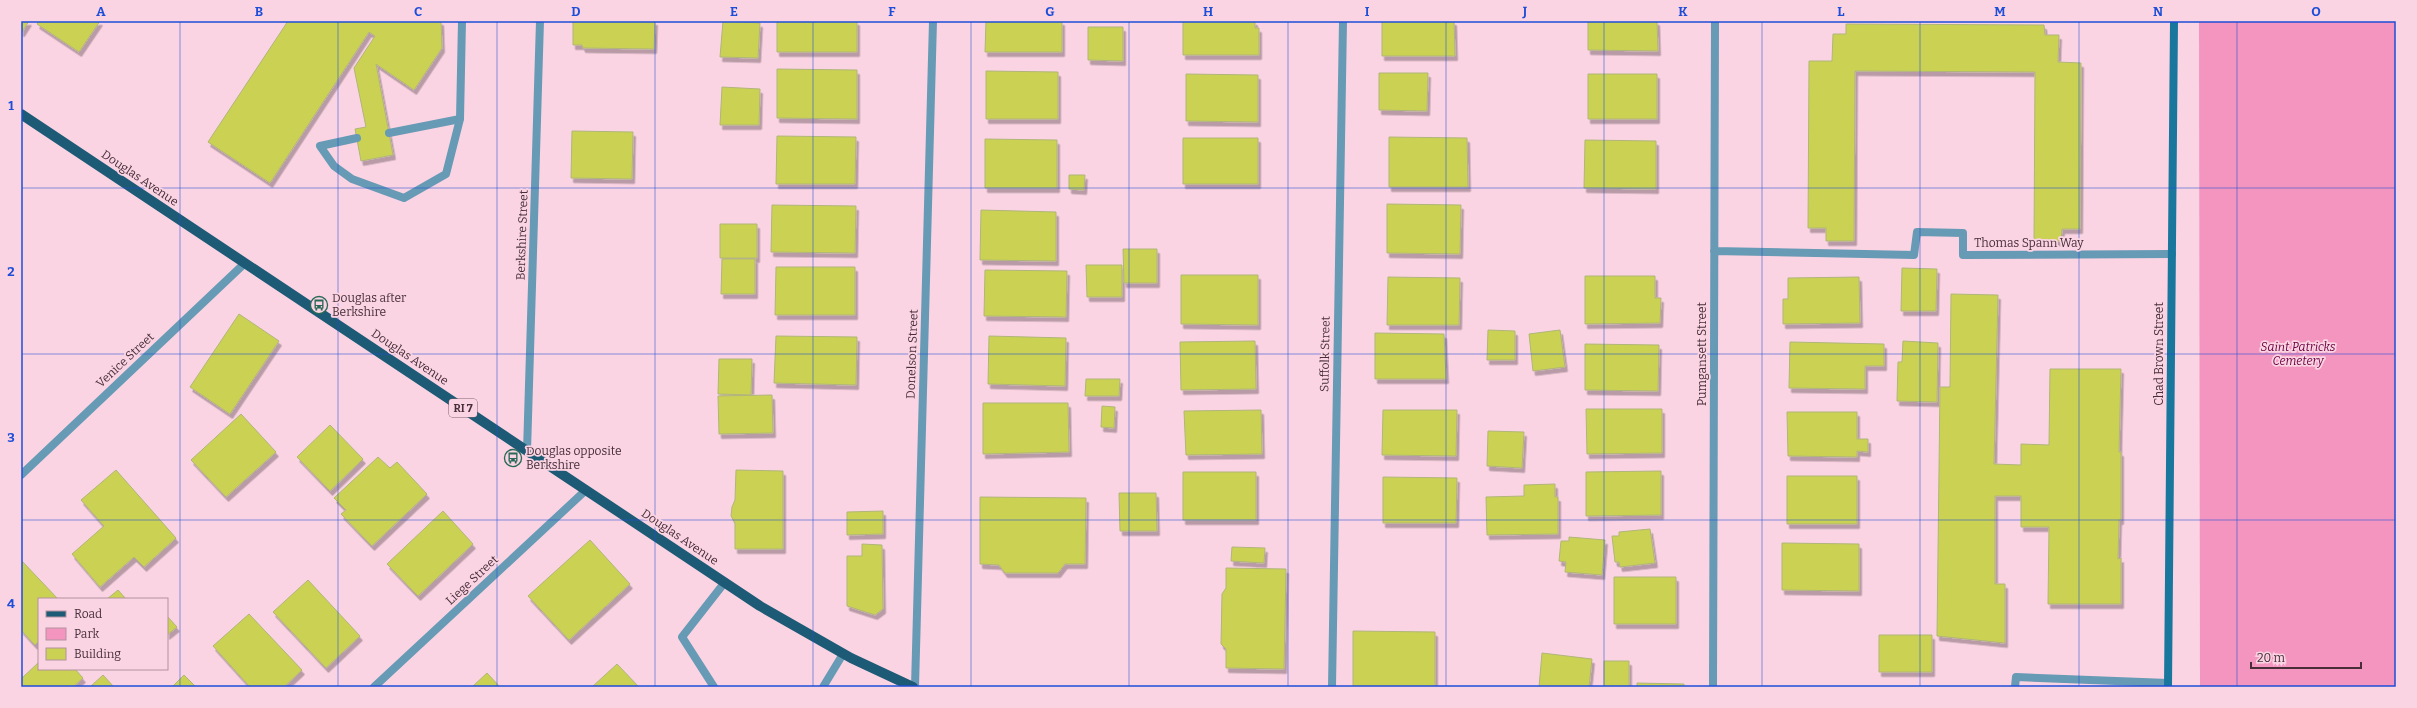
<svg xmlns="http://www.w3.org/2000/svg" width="2417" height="708" font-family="Bitter,serif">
	<defs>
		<filter id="shadow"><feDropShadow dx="2.5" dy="4.5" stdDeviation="0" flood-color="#0004"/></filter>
	</defs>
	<rect width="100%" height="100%" fill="#fbd4e3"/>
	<path fill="#f495bf" d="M2199 21H2396V687H2200Z"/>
	<path fill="#cbd253" stroke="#b0b57a" filter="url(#shadow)" d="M21 21H29L22 32H21Z
		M39 21H100L79 52 37 24Z
		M288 21H441L442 48 414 90 376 64 393 155 361 161 355 129 366 127 354 68 375 36 369 32 270 183 208 142Z
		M573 21H655L654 49 583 48 582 45H573Z
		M723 21 760 23 758 58 720 57Z
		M777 21H857V52H777Z
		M986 21H1062V52H985Z
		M1183 21H1255V28H1259V55H1183Z
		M1382 21H1454L1455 56H1382Z
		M1588 21H1657L1658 51 1588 50Z
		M1846 24 2044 25 2045 35H2059L2058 62 2081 63 2080 229H2062L2061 241H2034L2035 72 1855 71 1854 241H1826V228H1808L1809 61H1832L1833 34H1846Z
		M1088 27H1123V61L1088 60Z
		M777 69 857 70V119L777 118Z
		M986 71 1058 72V119H986Z
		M1379 73H1428L1427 111 1379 110Z
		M1186 74 1258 75V122L1186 121Z
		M1588 74H1657V119H1588Z
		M722 87 760 89 759 125H720Z
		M572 131 633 132 632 179 571 178Z
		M777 136 856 137 855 184H776Z
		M1389 137 1467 138 1468 187H1389Z
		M1183 138H1258V184H1183Z
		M985 139 1057 140V188H985Z
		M1585 140 1656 141V189L1584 188Z
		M1069 175H1085L1084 190 1069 189Z
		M1387 204 1461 205 1460 254 1387 253Z
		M772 205 856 206 855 253 771 252Z
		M981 210 1056 212V261L980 260Z
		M720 224H757V258H720Z
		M1123 249H1157V283H1124Z
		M722 259H755V294H721Z
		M1086 265H1122V297H1087Z
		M776 267H855V315H775Z
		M1902 268 1937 269 1936 311H1901Z
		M985 270 1067 271 1066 317 984 316Z
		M1181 275H1258V325L1181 324Z
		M1585 276H1655V298H1661L1660 323 1585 324Z
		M1388 277 1460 278 1459 325H1387Z
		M1859 277 1860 323 1783 324V299H1788V278Z
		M1951 294 1998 295 1994 464 2021 465V444L2049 445 2050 369H2121L2119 452H2121V520H2119L2118 559 2121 558V604H2048L2049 527H2021V496H1995V584H2005V643L1937 636 1940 387H1950Z
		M239 314 279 341 230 414 190 387Z
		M1488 330 1515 331V360H1487Z
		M1560 330 1565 367 1533 371 1529 334Z
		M1375 333 1444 334 1446 379H1375Z
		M776 336 857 337 856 385 774 383Z
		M989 336 1066 338 1065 386 988 384Z
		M1255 341 1256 389 1181 390 1180 342Z
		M1903 341 1938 343 1937 402 1897 401 1898 362H1902Z
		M1790 342 1884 344V366H1865V389L1789 388Z
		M1585 344 1659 345 1658 391 1585 390Z
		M719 359H752L751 395 718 394Z
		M1086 379H1120L1119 396H1085Z
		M772 395 773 433 719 434 718 396Z
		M983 403H1068L1069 452 983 454Z
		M1102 406 1115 407 1114 428 1101 427Z
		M1586 409H1662V453L1587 454Z
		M1261 410 1262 454 1186 455 1184 411Z
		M1383 410H1457L1456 456 1382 455Z
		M1787 412H1857V439H1868V452L1857 451V457L1788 456Z
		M241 414 276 452 226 497 191 460Z
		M330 425 363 459 330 491 297 457Z
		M1488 431 1524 432 1522 468 1487 466Z
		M378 457 390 468 397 462 427 494 372 546 341 514 346 510 334 498Z
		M116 470 176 538 144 567 134 557 100 587 72 554 104 526 81 500Z
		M736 470 783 471V549H735V523L731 516 732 507 735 500Z
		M1661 471V515L1586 516V472Z
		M1183 472H1256V520H1183Z
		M1787 476H1857V524H1787Z
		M1383 477 1457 478 1456 523H1383Z
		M1555 484V497H1558V534L1487 535 1486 497 1524 496V485Z
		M1119 493H1156L1157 531H1120Z
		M980 497 1086 498 1085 564H1065L1058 573H1005L999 565 980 564Z
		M443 511 473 544 418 596 387 564Z
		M883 511V534L847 535V512Z
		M1650 529 1655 563 1620 567 1619 562H1615L1612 536H1619V532Z
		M1569 537 1605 540 1602 575 1565 572 1566 562 1559 561 1561 541H1569Z
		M590 540 630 584 569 640 528 596Z
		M1782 543 1859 544V591L1782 590Z
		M862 544 882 545 883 609 875 615 847 606V556H862Z
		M1232 547 1265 548 1264 563 1231 561Z
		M21 560 58 599H39V641L35 645 21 630Z
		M1226 568 1286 569 1284 669 1226 668V649L1221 644 1222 594 1226 588Z
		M1614 577H1676V624H1614Z
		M308 580 360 636 326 668 273 612Z
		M118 590 126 599H107Z
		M249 614 302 670 284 687H250L213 646Z
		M167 616 177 627 167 635Z
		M1353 631 1435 632V687H1353Z
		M1879 635H1932V672H1879Z
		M1542 653 1592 659 1589 687H1539Z
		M1604 661H1629V687H1604Z
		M39 662V669H75L83 678 73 687H21V679Z
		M617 664 639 687H592Z
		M487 673 500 687H472Z
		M103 675 114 687H90Z
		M184 675 196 687H172Z
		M1637 683 1684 684V687H1637Z"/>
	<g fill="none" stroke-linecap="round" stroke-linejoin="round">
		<path stroke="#679ab5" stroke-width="8" d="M389 133 460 119
			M357 138 320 146 334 166 352 179 404 198 446 174 460 119 462 21
			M714 687 682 637 725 582
			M823 687 843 654
			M2015 687 2016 677 2168 683"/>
		<path stroke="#679ab5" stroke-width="8" d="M1714 251 1914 255 1917 232 1963 233V255L2172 254
			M527 451 540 21
			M21 475 245 263
			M374 687 586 490
			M915 687 933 21
			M1332 687 1343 21
			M1713 687 1715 21"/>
		<path stroke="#19779e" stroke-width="8" d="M2168 687 2174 21"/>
		<path stroke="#1d5a76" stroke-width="10" d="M21 114 760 606 851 658 913 687"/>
	</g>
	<path fill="none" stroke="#1d4ed8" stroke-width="1" stroke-opacity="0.55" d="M180 21V687M338 21V687M497 21V687M655 21V687M813 21V687M971 21V687M1129 21V687M1288 21V687M1446 21V687M1604 21V687M1762 21V687M1920 21V687M2079 21V687M2237 21V687M21 188H2396M21 354H2396M21 520H2396"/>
	<defs>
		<g id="bus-ring" transform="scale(0.9)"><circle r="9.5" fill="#fbd4e3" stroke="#286957" stroke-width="1.5"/><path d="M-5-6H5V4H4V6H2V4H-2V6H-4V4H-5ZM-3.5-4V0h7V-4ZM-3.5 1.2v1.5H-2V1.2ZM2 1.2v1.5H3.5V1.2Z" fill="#286957"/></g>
	</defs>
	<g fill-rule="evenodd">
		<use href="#bus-ring" x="319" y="305"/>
		<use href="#bus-ring" x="513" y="458"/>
	</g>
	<g text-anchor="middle" stroke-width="3.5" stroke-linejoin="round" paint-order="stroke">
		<rect fill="#fbd4e3" stroke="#7d606c" stroke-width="1" x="449" y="399" width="28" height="18" rx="3"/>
		<g font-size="11" font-weight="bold" fill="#472e39">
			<text x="463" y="412">RI 7</text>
		</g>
		<g font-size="12" fill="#472e39" stroke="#fbd4e3">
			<text transform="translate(140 178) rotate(34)" y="4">Douglas Avenue</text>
			<text transform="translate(522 235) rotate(-88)" y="4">Berkshire Street</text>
			<text x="2029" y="247">Thomas Spann Way</text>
			<text transform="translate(912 354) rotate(-88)" y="4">Donelson Street</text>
			<text transform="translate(1325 354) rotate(-89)" y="4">Suffolk Street</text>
			<text transform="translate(1702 354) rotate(-90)" y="4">Pumgansett Street</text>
			<text transform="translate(2159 354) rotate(-90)" y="4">Chad Brown Street</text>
			<text transform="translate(410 357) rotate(34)" y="4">Douglas Avenue</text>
			<text transform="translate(125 360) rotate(-43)" y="4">Venice Street</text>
			<text transform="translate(680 537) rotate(34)" y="4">Douglas Avenue</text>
			<text transform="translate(472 580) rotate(-43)" y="4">Liege Street</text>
		</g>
		<g font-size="12" fill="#472e39" stroke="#fbd4e3" text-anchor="start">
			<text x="332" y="302">Douglas after<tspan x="332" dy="14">Berkshire</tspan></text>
			<text x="526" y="455">Douglas opposite<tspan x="526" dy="14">Berkshire</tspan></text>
		</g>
		<g font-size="12" font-style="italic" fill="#6a0040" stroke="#fbd4e3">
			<text x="2298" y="351">Saint Patricks<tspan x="2298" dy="14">Cemetery</tspan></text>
		</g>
	</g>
	<rect width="2417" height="708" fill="none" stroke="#fbd4e3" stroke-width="44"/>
	<rect x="38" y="598" width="130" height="72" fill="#fbd4e3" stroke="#b3929f"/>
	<rect x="46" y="611" width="20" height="6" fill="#1d5a76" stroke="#b3929f"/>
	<text x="74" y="618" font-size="12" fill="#472e39">Road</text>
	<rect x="46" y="628" width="20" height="12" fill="#f495bf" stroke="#b3929f"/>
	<text x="74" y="638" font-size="12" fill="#472e39">Park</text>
	<rect x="46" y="648" width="20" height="12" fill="#cbd253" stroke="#b3929f"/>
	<text x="74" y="658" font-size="12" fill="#472e39">Building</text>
	<path d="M2251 662v6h110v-6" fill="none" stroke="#472e39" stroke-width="2"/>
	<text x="2257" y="662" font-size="12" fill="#472e39" stroke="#fbd4e3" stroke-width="3" paint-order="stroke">20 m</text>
	<rect x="22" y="22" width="2373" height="664" fill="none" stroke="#1d4ed8" stroke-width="1.5"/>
	<g font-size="13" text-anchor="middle" font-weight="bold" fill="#1d4ed8">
		<text x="101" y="16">A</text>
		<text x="259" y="16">B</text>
		<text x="418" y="16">C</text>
		<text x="576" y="16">D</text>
		<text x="734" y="16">E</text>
		<text x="892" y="16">F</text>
		<text x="1050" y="16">G</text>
		<text x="1208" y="16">H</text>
		<text x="1367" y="16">I</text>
		<text x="1525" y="16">J</text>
		<text x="1683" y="16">K</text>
		<text x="1841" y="16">L</text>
		<text x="2000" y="16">M</text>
		<text x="2158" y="16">N</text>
		<text x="2316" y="16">O</text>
		<text x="11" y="110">1</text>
		<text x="11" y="276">2</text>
		<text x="11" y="442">3</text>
		<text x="11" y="608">4</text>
	</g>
</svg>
